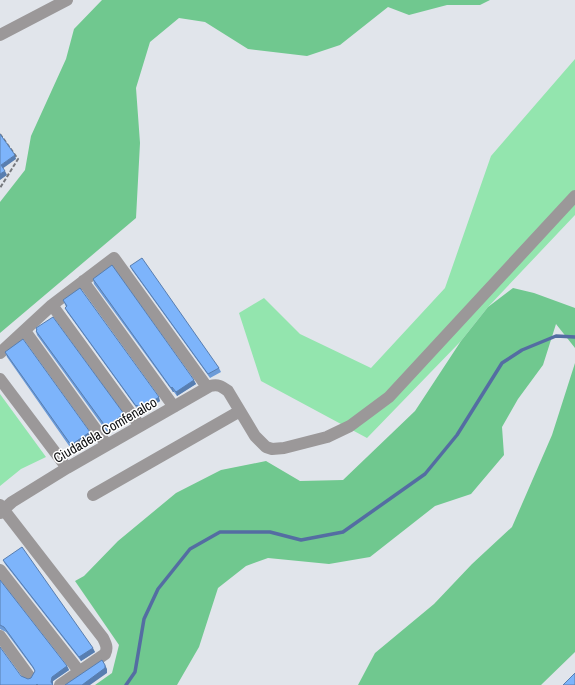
<svg xmlns="http://www.w3.org/2000/svg" width="575" height="685" font-family="'Archivo Narrow',sans-serif">
	<rect width="100%" height="100%" fill="#e1e5eb"/>
	<path fill="#93e5ae" d="M575 59V215L488 307 461 341 367 438 261 381 239 313 264 298 300 334 371 368 445 288 491 156Z
		M0 394 46 457 21 469 0 486Z"/>
	<path fill="#70c88f" d="M102 0H490L480 5H447L409 15 388 7 340 45 307 56 248 49 205 22 179 18 150 42 136 88 140 143 136 218 0 333V202L25 170 31 136 66 59 74 29Z
		M513 288 534 293 575 308V348L556 324 543 365 518 399 502 427 504 455 471 494 435 506 370 557 329 564 268 558 246 566 218 588 199 647 177 685H95L112 673 119 645 75 581 84 576 118 541 176 493 221 470 266 461 300 481 343 480 415 411 461 341 488 307Z
		M575 363V652L541 685H358L375 653 434 604 472 564 512 527 552 435Z"/>
	<g fill="none" stroke-linecap="round" stroke-linejoin="round">
		<path stroke="#546da2" stroke-width="3.5" d="M126 685 135 672 144 619 158 589 190 549 220 532H270L301 540 343 532 425 474 457 435 502 363 522 350 556 336 575 337"/>
		<path stroke="#76787c" stroke-width="2" stroke-dasharray="4 2" stroke-linecap="butt" d="M0 134 18 159 0 188"/>
		<path stroke="#9b9899" stroke-width="12" d="M0 35 67 0
			M83 281 174 407
			M52 305 140 426
			M25 331 107 445
			M0 353 52 305 114 258 207 387
			M0 379 67 468
			M93 495 240 411
			M0 505 103 638C106 644 108 648 105 654L60 685
			M0 513 12 502 67 468 210 386C218 384 221 386 228 391L255 436 266 447 272 449 284 448 327 437 350 426 389 397 575 196
			M0 570 79 671
			M0 636 29 676"/>
	</g>
	<path fill="#6c9bd8" d="M130 266 219 368 221 372 210 378 132 270Z
		M93 279 196 384 177 396 174 392H173L94 284Z
		M63 300 160 401 142 414 139 410H138L67 312 65 308 66 307Z
		M36 328 125 419 107 432 37 335 36 331Z
		M5 352 90 432 91 436 72 450 7 357Z
		M3 560 95 652 81 661 5 564Z
		M0 580 67 666 69 670 53 681V684L0 685 21 676 28 679 31 678 35 671 6 632 0 629Z"/>
	<path fill="#587eb0" d="M15 155 16 159 2 169 1 165Z
		M5 171 7 175 0 180V174Z
		M194 380 196 384 177 396 176 392Z
		M172 387 174 392H173L171 388Z
		M159 397 160 401 142 414 140 410Z
		M124 414 125 419 107 432 106 427Z
		M90 432 91 436 72 450 71 445Z
		M93 648 95 652 81 661 79 657Z
		M105 665 107 669V673L90 685H82Z
		M67 666 69 670 53 681V685L51 682 52 677Z"/>
	<path fill="#7db4fb" stroke="#587eb0" d="M0 134 15 155 1 165 5 171 0 174Z
		M142 258 219 368 208 374 130 266Z
		M112 265 194 380 176 392 172 387 171 388 93 279Z
		M80 288 159 397 140 410 137 405 136 406 65 308 67 306 63 300Z
		M53 317 124 414 106 427 36 331 37 330 36 328Z
		M23 339 90 432 71 445 5 352Z
		M22 547 93 648 79 657 3 560Z
		M0 580 67 666 52 677 51 682 53 685H38L37 684 36 685H0V647L21 676 28 679 31 678 35 671 33 667 4 627 0 625Z
		M102 660 105 665V668L82 685H65Z
		M575 673V685H563Z"/>
	<g text-anchor="middle" stroke-width="3" stroke-linejoin="round" paint-order="stroke">
		<g font-size="14" fill="#0b0c0e" stroke="#fff">
			<text transform="translate(105 430) rotate(-30)" y="5">Ciudadela Comfenalco</text>
		</g>
	</g>
</svg>
